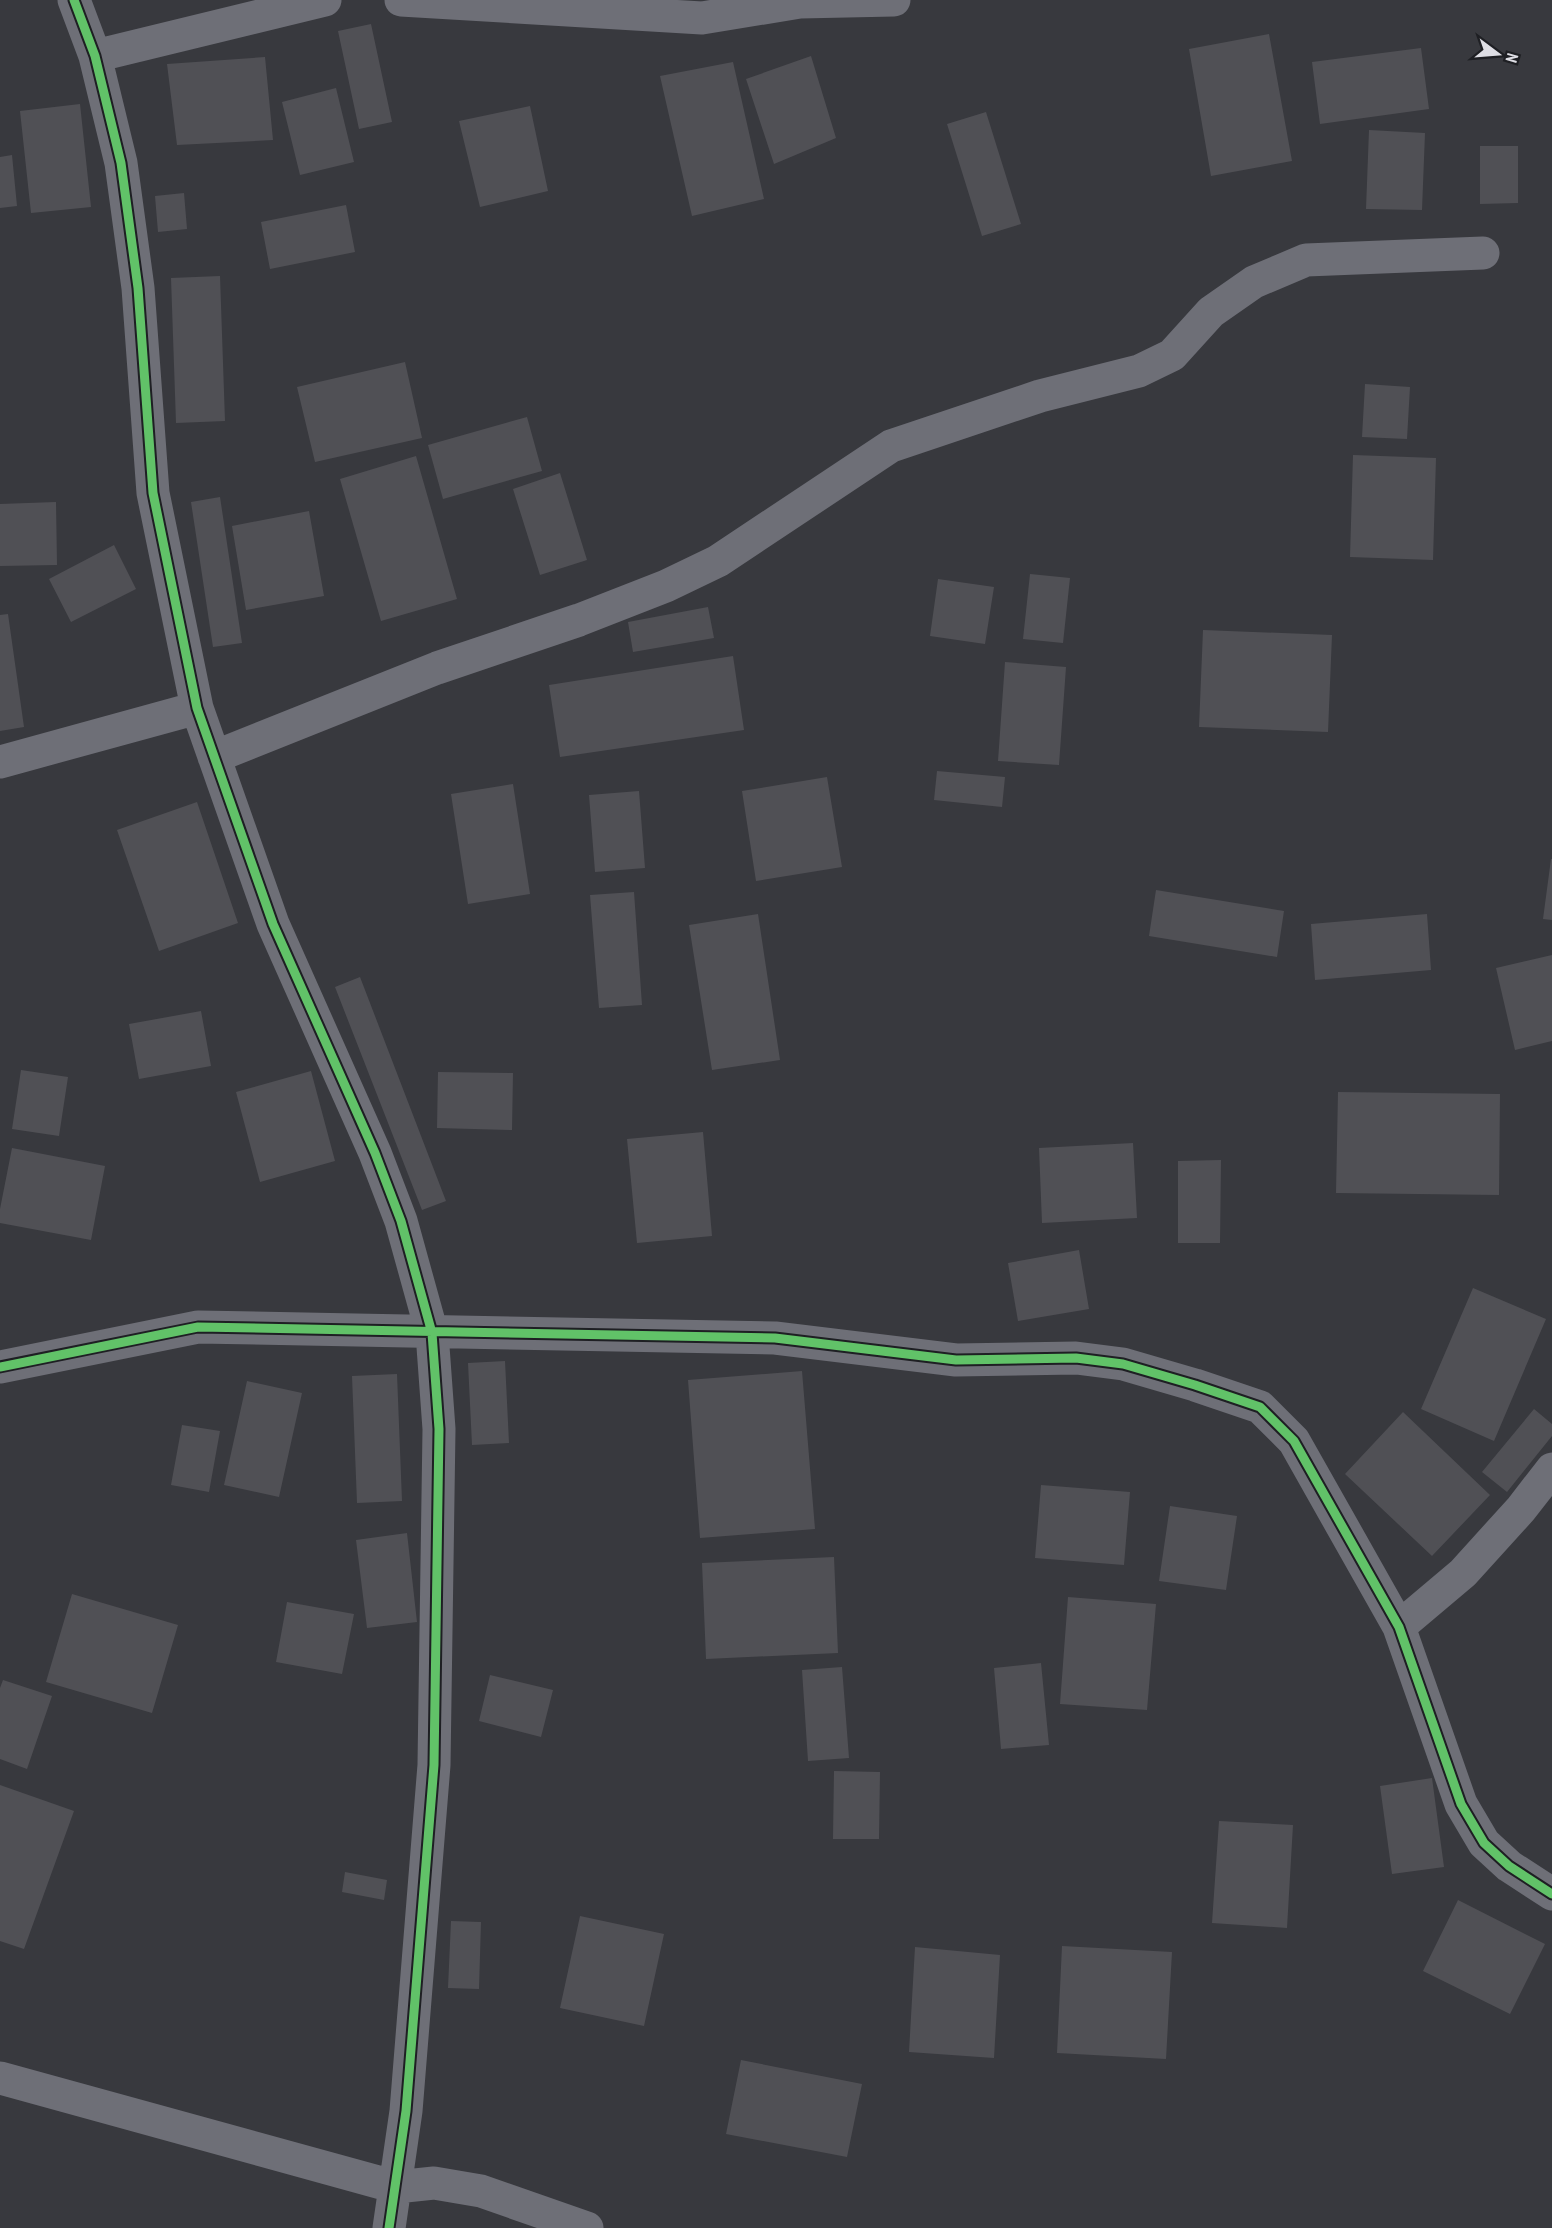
<svg xmlns="http://www.w3.org/2000/svg" width="1552" height="2228" font-family="'PT Sans Narrow',sans-serif">
	<rect width="100%" height="100%" fill="#38393e"/>
	<path fill="#505055" d="M371 24 392 122 359 129 338 31Z
		M1269 34 1292 161 1211 176 1189 49Z
		M1421 48 1429 109 1320 124 1312 62Z
		M811 56 836 138 774 164 746 79Z
		M265 57 273 140 177 145 167 64Z
		M733 62 764 199 692 216 660 76Z
		M336 88 354 162 300 175 282 102Z
		M80 104 91 207 31 213 20 111Z
		M530 106 548 191 480 207 459 121Z
		M986 112 1021 224 982 236 947 124Z
		M1369 130 1425 133 1422 210 1366 209Z
		M1480 146H1518V203L1480 204Z
		M12 155 17 206 0 208V157Z
		M184 193 187 229 158 232 155 196Z
		M346 205 355 252 270 269 261 222Z
		M220 276 225 421 176 423 171 278Z
		M405 362 422 438 315 462 297 387Z
		M1365 384 1410 387 1407 439 1362 437Z
		M527 417 542 471 443 499 428 445Z
		M1353 455 1436 458 1433 560 1350 557Z
		M416 456 457 599 381 621 340 479Z
		M560 473 587 560 540 575 513 489Z
		M220 497 242 643 213 647 191 502Z
		M56 502 57 565 0 566V504Z
		M309 511 324 596 246 610 232 526Z
		M114 545 136 589 71 622 49 579Z
		M1030 574 1070 578 1063 643 1023 639Z
		M938 579 994 587 985 644 930 636Z
		M708 607 714 638 633 652 628 622Z
		M8 614 24 727 0 731V615Z
		M1203 630 1332 635 1328 732 1199 727Z
		M733 656 744 730 560 757 549 685Z
		M1005 662 1066 667 1059 765 998 761Z
		M937 771 1005 777 1002 807 934 800Z
		M827 777 842 867 756 881 742 791Z
		M513 784 530 894 468 904 451 794Z
		M639 791 645 868 595 872 589 795Z
		M197 802 238 923 159 951 117 830Z
		M1551 859H1552V920L1543 919Z
		M1156 890 1284 911 1277 957 1149 936Z
		M634 892 642 1005 599 1008 590 895Z
		M758 914 780 1060 712 1070 689 925Z
		M1427 914 1431 970 1315 980 1311 924Z
		M1552 955V1041L1515 1050 1496 968Z
		M360 977 446 1201 422 1210 335 987Z
		M201 1011 211 1066 139 1079 129 1024Z
		M21 1070 68 1077 59 1136 12 1129Z
		M311 1071 335 1161 260 1182 236 1092Z
		M438 1072 513 1073 512 1130 437 1128Z
		M1338 1092 1500 1094 1499 1195 1336 1193Z
		M703 1132 712 1236 637 1243 627 1139Z
		M1133 1143 1137 1218 1042 1223 1039 1148Z
		M12 1148 105 1166 91 1240 0 1223V1209Z
		M1221 1160 1220 1243H1178V1161Z
		M1079 1250 1089 1309 1018 1321 1008 1263Z
		M1473 1288 1546 1319 1494 1441 1421 1409Z
		M505 1361 509 1443 472 1445 468 1363Z
		M802 1371 815 1529 700 1538 688 1380Z
		M397 1374 402 1501 357 1503 352 1376Z
		M247 1381 302 1393 279 1497 224 1485Z
		M1534 1409 1552 1424V1436L1507 1492 1482 1472Z
		M1403 1412 1490 1495 1432 1556 1345 1474Z
		M182 1425 220 1431 209 1492 171 1485Z
		M1041 1485 1130 1492 1124 1565 1035 1558Z
		M1170 1506 1237 1516 1226 1590 1159 1581Z
		M407 1533 417 1622 367 1628 356 1540Z
		M834 1557 838 1653 706 1659 702 1563Z
		M72 1594 178 1625 152 1713 46 1682Z
		M1068 1597 1156 1604 1147 1710 1060 1704Z
		M287 1602 354 1614 342 1674 276 1662Z
		M1041 1663 1049 1745 1001 1749 994 1668Z
		M842 1667 849 1758 808 1761 802 1670Z
		M490 1675 553 1690 541 1737 479 1721Z
		M3 1680 52 1696 27 1769 0 1759V1688Z
		M834 1771 880 1772 879 1839H833Z
		M1432 1778 1444 1867 1392 1874 1380 1786Z
		M0 1785 74 1811 24 1949 0 1941Z
		M1219 1821 1293 1825 1287 1928 1212 1923Z
		M345 1872 387 1880 384 1900 342 1892Z
		M1458 1900 1545 1944 1510 2014 1423 1971Z
		M580 1916 664 1934 644 2026 560 2008Z
		M451 1921 481 1922 479 1989 448 1988Z
		M1062 1946 1172 1952 1166 2059 1057 2053Z
		M915 1947 1000 1955 994 2058 909 2052Z
		M741 2060 862 2084 847 2157 726 2134Z"/>
	<g fill="none" stroke-linecap="round" stroke-linejoin="round">
		<path stroke="#6e6f77" stroke-width="33" d="M74 0 95 56 121 163 138 288 153 493 197 708 273 924 375 1153 401 1221 432 1333 439 1429 434 1765 406 2111 389 2228
			M401 0 702 18 800 2 894 0
			M95 56 325 0
			M214 757 437 668 579 620 666 586 718 561 891 446 1040 396 1139 371 1172 355 1211 312 1254 282 1306 260 1483 253
			M0 762 197 708
			M0 1367 198 1327 775 1338 956 1360 1076 1358 1123 1364 1195 1385 1260 1407 1294 1441 1399 1627 1461 1804 1484 1843 1509 1866 1552 1894
			M1399 1627 1463 1573 1521 1509 1552 1469
			M0 2078 396 2187 434 2183 481 2191 587 2228"/>
		<g stroke="#1e1f23" stroke-width="13">
			<path id="cycleway" d="M74 0 95 56 121 163 138 288 153 493 197 708 273 924 375 1153 401 1221 432 1333 439 1429 434 1765 406 2111 389 2228
				M0 1367 198 1327 775 1338 956 1360 1076 1358 1123 1364 1195 1385 1260 1407 1294 1441 1399 1627 1461 1804 1484 1843 1509 1866 1552 1894"/>
		</g>
		<use href="#cycleway" stroke="#61c268" stroke-width="9"/>
	</g>
	<g transform="translate(1498 54) rotate(106)" stroke="#1e1f23" stroke-width="4.5" paint-order="stroke">
	<path d="M0-4.5L10 22L0 15L-10 22Z" fill="#dedee4"/>
	<text y="-9" font-size="16" font-weight="bold" text-anchor="middle" fill="#dedee4">N</text>
	</g>
</svg>
